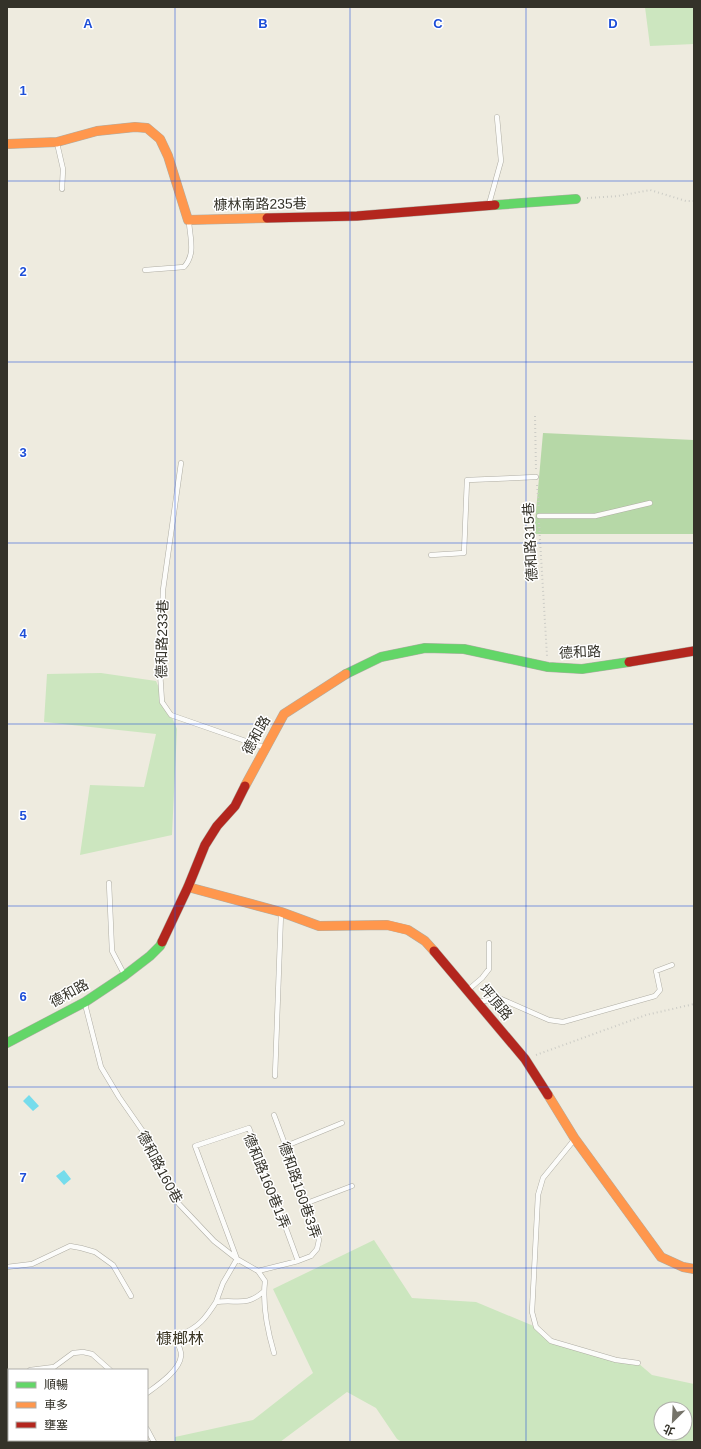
<svg xmlns="http://www.w3.org/2000/svg" width="701" height="1449" font-family="Arial,'Noto Sans TC',sans-serif">
	<rect width="100%" height="100%" fill="#eeebdf"/>
	<path fill="#cce6bf" fill-rule="evenodd" d="M645 7H694V44L650 46Z
		M101 673 156 681 177 729 172 835 80 855 90 785 144 787 156 734 44 722 47 674Z
		M374 1240 412 1298 476 1302 536 1327 551 1341 597 1355 638 1363 652 1375 694 1384V1442H402L397 1439 376 1408 347 1392 280 1442H175V1437L253 1420 313 1373 273 1289ZM661 1409H685V1433H661Z
		M22 1440H107L116 1442H19Z"/>
	<path fill="#b6d8a7" d="M543 433 694 440V534H534Z"/>
	<path fill="#76dcec" d="M29 1095 39 1106 33 1111 23 1101Z
		M64 1170 71 1179 64 1185 56 1176Z"/>
	<g fill="none" stroke-linecap="round" stroke-linejoin="round">
		<g stroke="#afada4" stroke-width="5.5">
			<path id="lane" d="M57 143 63 169 62 189
				M489 204 501 161 497 117
				M145 270 184 267C196 254 190 238 189 222
				M181 463 163 590 160 672 162 702 171 715 263 747
				M539 516H595L650 503
				M431 555 464 553 467 480 536 477
				M109 883 112 951 124 974
				M468 990 482 978 489 969V943
				M479 1002 499 998 549 1020 563 1022 655 996 660 990 656 971 672 965
				M85 1004 101 1067 119 1097 149 1140 166 1183 179 1204 214 1241 237 1259 258 1271 265 1281C262 1305 267 1329 274 1353
				M275 1076 281 913
				M574 1140 543 1178 538 1195 532 1312 536 1327 551 1341 616 1360 638 1363
				M286 1146 342 1123
				M307 1203 352 1186
				M7 1267 32 1264 70 1246 81 1248 95 1252 113 1265 131 1296
				M258 1271 298 1261 311 1256 317 1249 319 1240 307 1203 274 1115
				M216 1302 223 1283 237 1259 195 1146 249 1128 298 1261
				M30 1370 54 1367 73 1353 83 1352 92 1354 110 1370
				M8 1372 9 1375
				M147 1393C158 1385 180 1370 181 1356 182 1352 178 1345 177 1341L180 1335C199 1327 205 1319 216 1302 237 1299 246 1307 263 1292
				M147 1429 154 1442
				M41 1440 43 1442
				M98 1442 104 1440"/>
		</g>
		<g stroke="#afada4" stroke-width="10">
			<path id="fast" d="M495 205 576 199
				M346 674 381 657 425 648 464 649 548 667 582 669 629 662
				M7 1043 85 1002 124 976 150 956 160 946 162 942"/>
		</g>
		<g stroke="#afada4" stroke-width="10">
			<path id="slow" d="M7 144 57 142 97 131 135 127 147 128 160 139 168 156 188 220 267 218
				M245 786 284 714 346 674
				M188 887 281 912 319 926 387 925 408 930 425 941 434 951
				M548 1095 575 1139 661 1257 683 1267 694 1269"/>
		</g>
		<g stroke="#afada4" stroke-width="10">
			<path id="jam" d="M267 218 357 216 495 205
				M629 662 694 651
				M162 942 188 887 205 845 217 826 235 806 245 786
				M434 951 525 1059 548 1095"/>
		</g>
		<path stroke="#ccccc6" stroke-width="2" stroke-dasharray="1 3" stroke-linecap="butt" d="M587 198 618 196 650 190 686 201H694
			M7 225H9
			M535 416 536 471
			M537 485 539 508
			M539 523 547 656
			M536 1055 646 1015 694 1004"/>
		<use href="#lane" stroke="#fcfcfa" stroke-width="4.5"/>
		<use href="#fast" stroke="#63d668" stroke-width="9"/>
		<use href="#slow" stroke="#ff974d" stroke-width="9"/>
		<use href="#jam" stroke="#b3261e" stroke-width="9"/>
	</g>
	<path fill="none" stroke="#1d4ed8" stroke-width="1" stroke-opacity="0.55" d="M175 7V1442M350 7V1442M526 7V1442M7 181H694M7 362H694M7 543H694M7 724H694M7 906H694M7 1087H694M7 1268H694"/>
	<g text-anchor="middle" stroke-width="3" stroke-linejoin="round" paint-order="stroke">
		<g font-size="14" fill="#343229" stroke="#fff">
			<text transform="translate(260 204) rotate(-1)" y="5">槺林南路235巷</text>
			<text transform="translate(530 542) rotate(-93)" y="5">德和路315巷</text>
			<text transform="translate(162 639) rotate(-89)" y="5">德和路233巷</text>
			<text transform="translate(580 652) rotate(-3)" y="5">德和路</text>
			<text transform="translate(256 735) rotate(-61)" y="5">德和路</text>
			<text transform="translate(69 993) rotate(-29)" y="5">德和路</text>
			<text transform="translate(496 1002) rotate(50)" y="5">坪頂路</text>
			<text transform="translate(160 1167) rotate(62)" y="5">德和路160巷</text>
			<text transform="translate(267 1181) rotate(68)" y="5">德和路160巷1弄</text>
			<text transform="translate(300 1190) rotate(71)" y="5">德和路160巷3弄</text>
		</g>
		<g font-size="16" fill="#3a3523" stroke="#fff">
			<text x="180" y="1344">槺榔林</text>
		</g>
	</g>
	<g font-size="13" text-anchor="middle" font-weight="bold" fill="#1d4ed8" stroke="#fff" stroke-width="3" stroke-linejoin="round" paint-order="stroke">
		<text x="88" y="28">A</text>
		<text x="263" y="28">B</text>
		<text x="438" y="28">C</text>
		<text x="613" y="28">D</text>
		<text x="23" y="95">1</text>
		<text x="23" y="276">2</text>
		<text x="23" y="457">3</text>
		<text x="23" y="638">4</text>
		<text x="23" y="820">5</text>
		<text x="23" y="1001">6</text>
		<text x="23" y="1182">7</text>
	</g>
	<rect width="701" height="1449" fill="none" stroke="#343229" stroke-width="16"/>
	<rect x="8" y="1369" width="140" height="72" fill="#ffffff" stroke="#aeada9"/>
	<rect x="16" y="1382" width="20" height="6" fill="#63d668" stroke="#aeada9"/>
	<text x="44" y="1389" font-size="12" fill="#343229">順暢</text>
	<rect x="16" y="1402" width="20" height="6" fill="#ff974d" stroke="#aeada9"/>
	<text x="44" y="1409" font-size="12" fill="#343229">車多</text>
	<rect x="16" y="1422" width="20" height="6" fill="#b3261e" stroke="#aeada9"/>
	<text x="44" y="1429" font-size="12" fill="#343229">壅塞</text>
	<g transform="translate(673 1421) rotate(204)"><circle r="19" fill="#ffffff" stroke="#aeada9"/>
	<path d="M0-3L7 15L0 10L-7 15Z" fill="#757369"/>
	<text y="-6" font-size="11" font-weight="bold" text-anchor="middle" fill="#343229">北</text>
	</g>
</svg>
